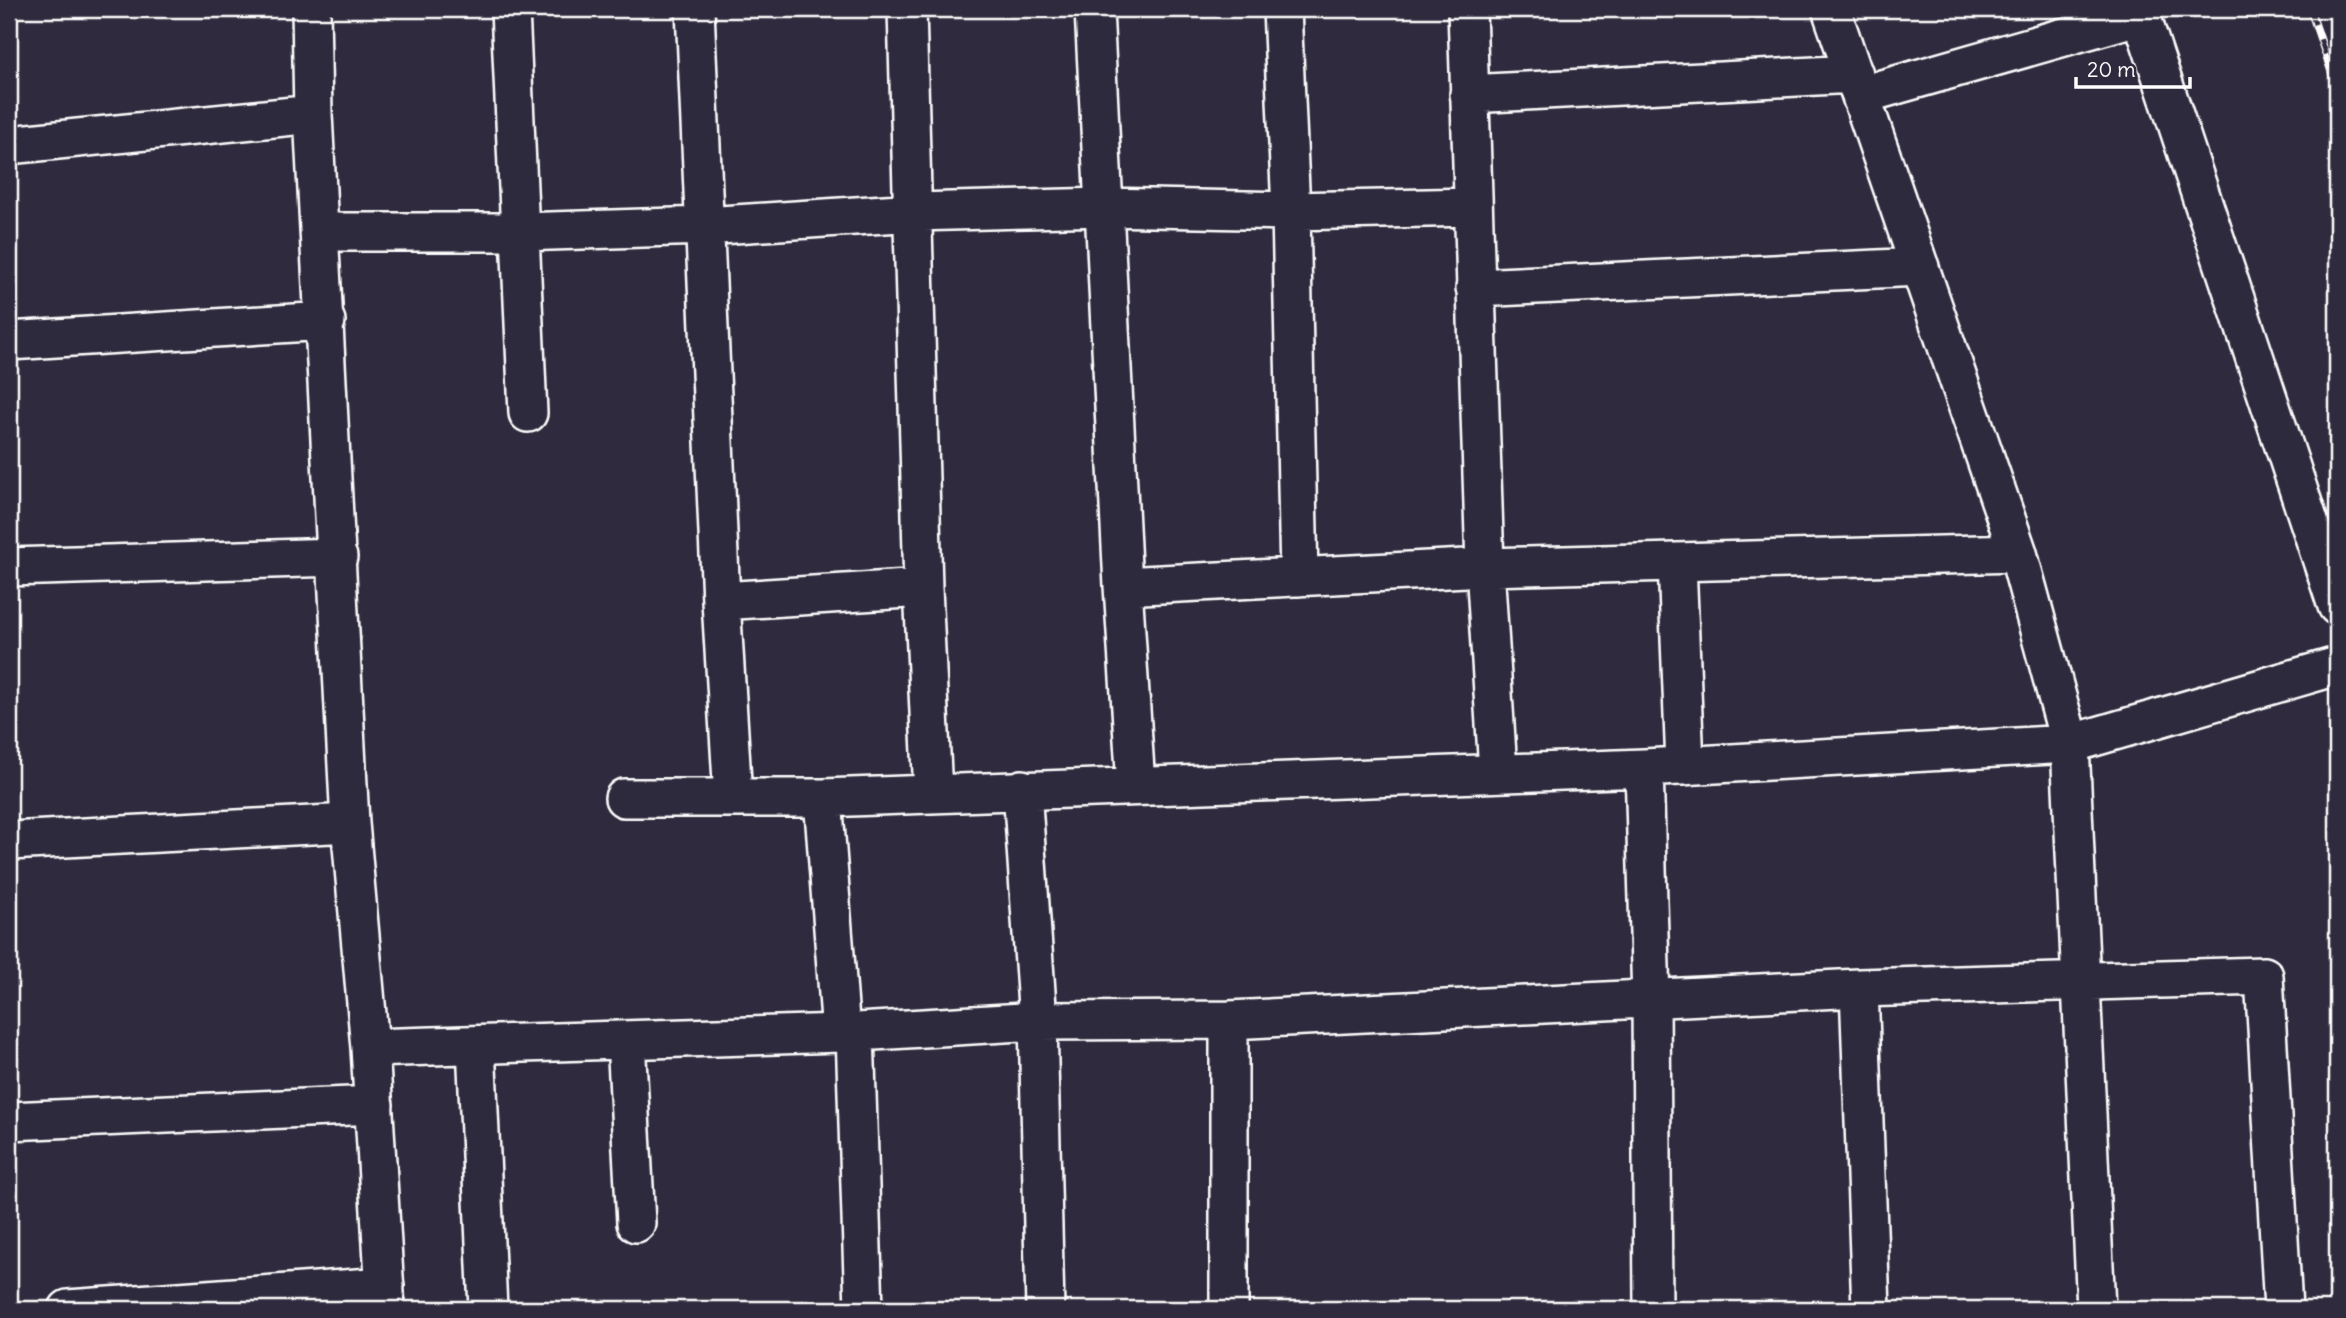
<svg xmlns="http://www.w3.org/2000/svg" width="2346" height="1318" font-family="Delius,sans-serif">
	<rect width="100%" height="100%" fill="#2f2a3d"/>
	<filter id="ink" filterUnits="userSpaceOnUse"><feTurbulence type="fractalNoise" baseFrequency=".0143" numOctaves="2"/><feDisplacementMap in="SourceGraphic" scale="14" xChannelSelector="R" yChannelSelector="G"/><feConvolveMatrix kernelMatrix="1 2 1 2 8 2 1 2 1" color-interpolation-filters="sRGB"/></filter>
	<g filter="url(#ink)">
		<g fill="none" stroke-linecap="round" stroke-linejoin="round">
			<g stroke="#fff" stroke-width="42">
				<path id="minor" d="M311 9 313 114 350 823 370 1048 386 1309
					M510 9 528 413
					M695 9 721 601 733 798
					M907 9 923 588 933 794
					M1094 9 1123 586 1136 786
					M1282 9 1291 211 1299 577
					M1467 9 1485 567 1498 771
					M1831 9 2018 553 2070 744 2337 666
					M2139 9 2337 606
					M1469 94 1854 74
					M1861 95 2141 15
					M9 145 313 114
					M321 232H520L705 226 915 212 1104 207 1291 211 1473 207
					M1475 288 1920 267
					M9 341 326 321
					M1677 562 1685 766
					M9 567 338 557
					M1123 586 1485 567 2018 553
					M721 601 923 588
					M1644 768 1651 1000 1653 1309
					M1022 789 1038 1021 1045 1309
					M624 798H823L1644 768 2070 744 2096 1309
					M823 798 841 1033
					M9 841 350 823
					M1859 988 1871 1309
					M1229 1020V1309
					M855 1032 864 1309
					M626 1040 636 1223
					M476 1045 488 1309
					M370 1048 841 1033 1038 1021 1229 1020 1859 988 2264 976 2283 1309
					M9 1121 374 1105
					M68 1309 385 1286"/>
			</g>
			<use href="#minor" stroke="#2f2a3d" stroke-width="37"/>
			<g stroke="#fff" stroke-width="8">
				<path id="rail" d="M2310 9 2337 88"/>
			</g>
			<use href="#rail" stroke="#2f2a3d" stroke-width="5" stroke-dasharray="16" stroke-linecap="butt"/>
		</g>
	</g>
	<rect width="2346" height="1318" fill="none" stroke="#2f2a3d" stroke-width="35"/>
	<rect x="18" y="18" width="2311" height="1283" fill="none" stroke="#fff" stroke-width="2.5" filter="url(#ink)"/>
	<path d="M2076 77v10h114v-10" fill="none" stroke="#ffffff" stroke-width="3.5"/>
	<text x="2087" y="77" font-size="21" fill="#ffffff" stroke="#2f2a3d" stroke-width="5" paint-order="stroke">20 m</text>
</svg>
